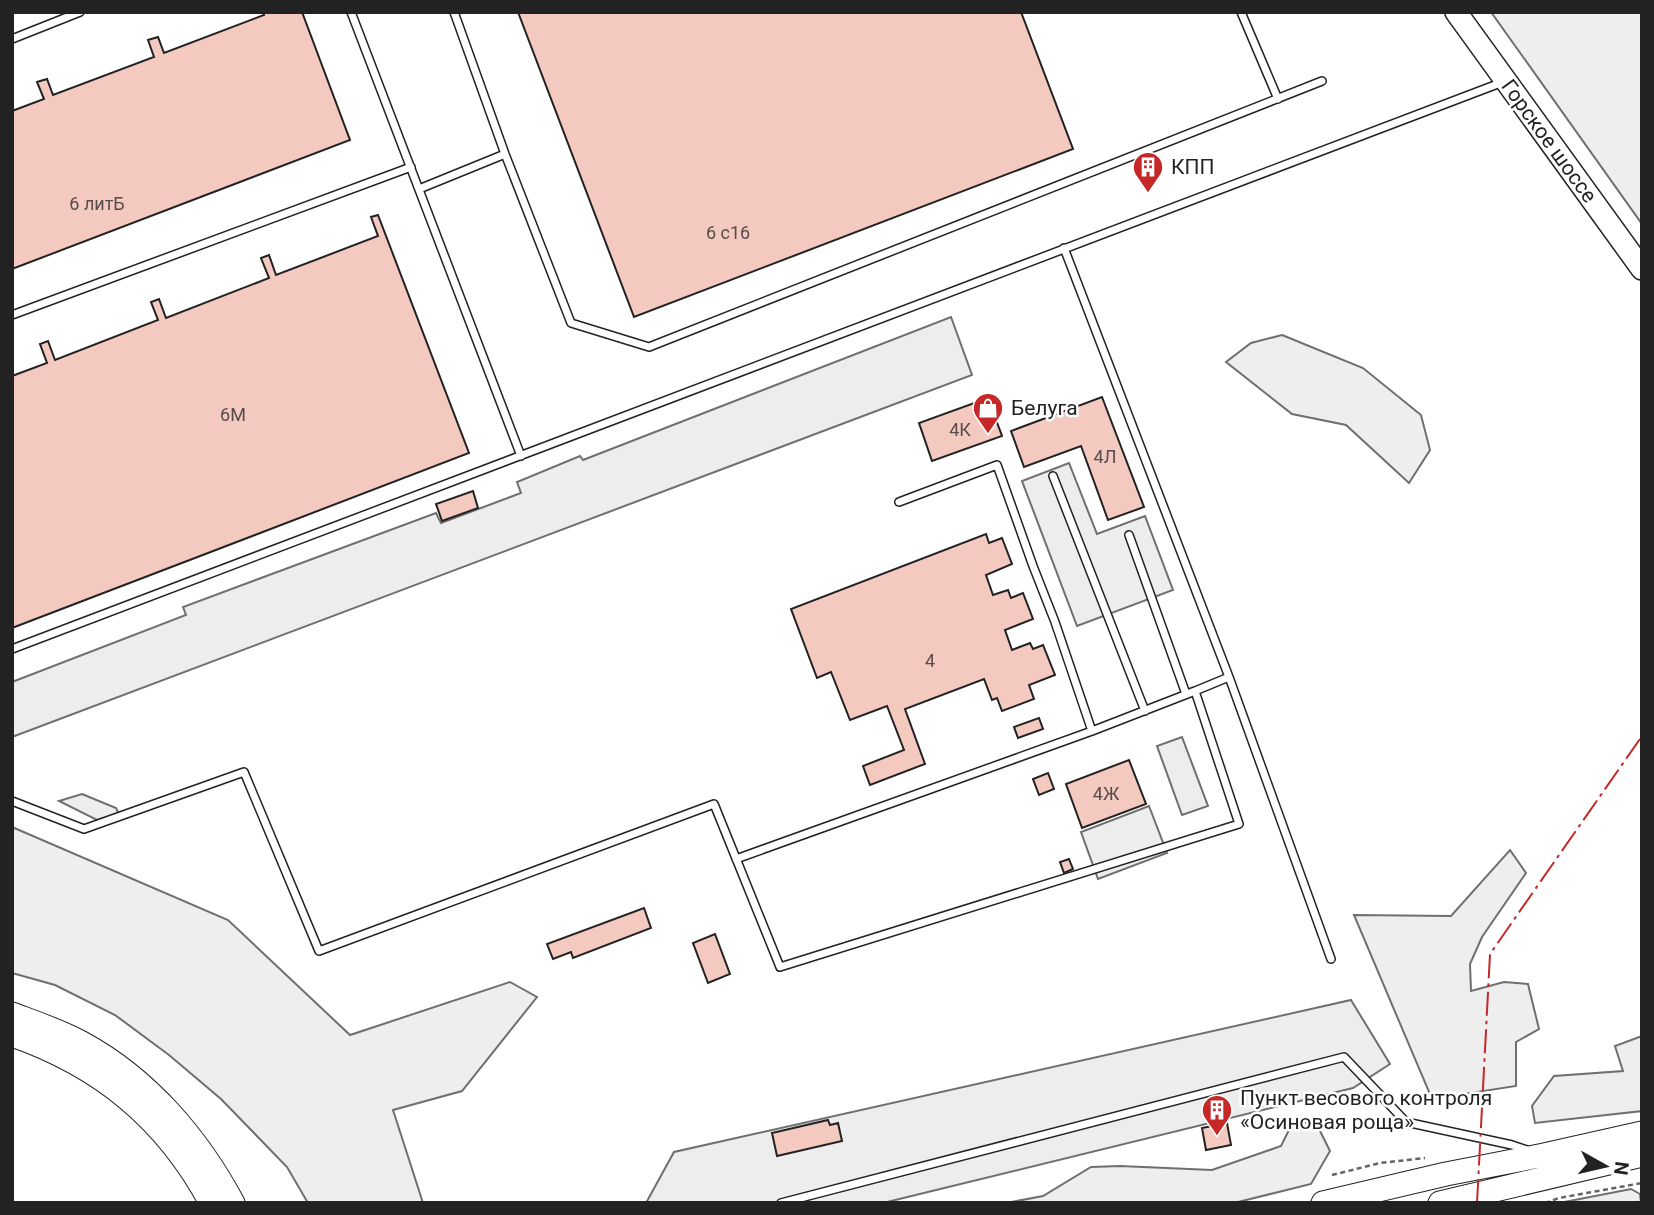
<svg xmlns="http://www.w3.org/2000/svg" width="1654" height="1215" font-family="Roboto,sans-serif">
	<rect width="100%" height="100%" fill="#fff"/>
	<path fill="#eee" stroke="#6f6f6f" stroke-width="2" d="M1491 12H1642V224Z
		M1282 335 1363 368 1421 415 1430 450 1409 483 1346 425 1292 414 1226 362 1251 343Z
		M82 794 116 808 119 814 97 820 59 801Z
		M12 827 228 920 350 1035 510 982 537 997 462 1091 393 1110 423 1203H308L287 1167 221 1099 169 1055 115 1015 55 985 12 973Z
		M1510 850 1526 873 1482 937 1470 964 1471 991 1504 982 1528 984 1539 1029 1516 1042V1086L1432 1099 1354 915 1451 916Z
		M1642 1036V1111L1535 1123 1532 1106 1554 1076 1623 1071 1615 1046Z
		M1294 1120 1317 1125 1330 1151 1311 1184 1234 1203H1006L1043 1196 1091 1167 1120 1166 1212 1170 1281 1146Z
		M1631 1189 1640 1194 1641 1203H1559Z"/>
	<path fill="#ededed" stroke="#6f6f6f" stroke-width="2" d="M951 317 972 375 12 737V682L186 615 183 607 436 513 441 523 521 493 517 482 580 456 583 460Z
		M1069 463 1097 534 1145 516 1173 590 1077 626 1022 481Z
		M1182 737 1208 806 1182 815 1157 746Z
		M1149 806 1167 853 1098 879 1081 832Z
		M1351 1000 1390 1064 1353 1088 883 1203H646L674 1152Z"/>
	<path fill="#f3c9c0" stroke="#222" stroke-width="2" d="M263 12H302L350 140 12 269V111L44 99 37 82 47 79 53 95 154 57 148 40 158 37 164 53 264 15Z
		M518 12H1021L1073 149 634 317Z
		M378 215 469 453 12 628V376L47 363 40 344 48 341 55 360 158 320 151 302 159 299 166 318 269 278 261 258 269 255 276 275 378 236 371 217Z
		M1102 397 1144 507 1108 520 1081 446 1024 467 1011 431Z
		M988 398 1002 436 932 461 919 423Z
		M473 491 478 508 442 521 436 504Z
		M986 534 989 543 1002 538 1012 564 986 575 993 595 1008 590 1011 598 1023 593 1033 619 1005 630 1012 650 1030 643 1033 649 1043 645 1055 675 1029 685 1034 699 1002 711 997 698 992 700 984 679 905 709 925 764 870 785 863 766 904 750 887 706 850 720 831 672 817 678 791 609Z
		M1039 718 1043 729 1018 738 1014 727Z
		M1129 760 1146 804 1082 828 1066 784Z
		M1048 773 1054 789 1039 795 1033 779Z
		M1069 859 1073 869 1064 873 1060 862Z
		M644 908 651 928 573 958 571 952 553 959 547 944Z
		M715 934 730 974 708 983 693 943Z
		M828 1120 830 1125 838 1123 842 1141 777 1156 772 1133Z
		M1227 1123 1231 1145 1206 1150 1202 1128Z"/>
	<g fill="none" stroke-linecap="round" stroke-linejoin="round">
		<g stroke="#222" stroke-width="10">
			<path id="lane" d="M351 12 521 456
				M454 12 505 154 571 323 649 347 1322 81
				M1241 12 1278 99
				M12 39 80 12
				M419 189 505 154
				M1064 248 1229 677 1331 959
				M12 315 411 167
				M1053 476 1145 711
				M899 502 997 465 1033 566 1055 622 1092 731
				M1129 535 1186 694
				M12 649 1503 82
				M12 801 84 829 244 772 319 951 714 804 780 967 1239 824 1195 691 1229 677
				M736 859 1092 731 1195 691
				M781 1203 1344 1057 1406 1122 1512 1145 1527 1150"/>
		</g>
		<g stroke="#222" stroke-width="24">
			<path id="secondary" d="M1456 12 1642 269"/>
		</g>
		<g stroke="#222" stroke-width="25">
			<path id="primary" d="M12 1014C36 1023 60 1031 82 1043 148 1079 198 1138 233 1203
				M12 1035C101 1066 166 1119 211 1203
				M1323 1203 1446 1174 1544 1155 1642 1133
				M1440 1203 1642 1155"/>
		</g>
		<path stroke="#646464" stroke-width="2.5" stroke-dasharray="5 3.5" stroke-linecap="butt" d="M1332 1175 1380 1163 1425 1158
			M1545 1203 1559 1198 1642 1183"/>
		<use href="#lane" stroke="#fff" stroke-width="7"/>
		<use href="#secondary" stroke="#fff" stroke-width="21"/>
		<use href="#primary" stroke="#fff" stroke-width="23"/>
		<path stroke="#c62828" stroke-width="2" stroke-dasharray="24 5 3.5 5" stroke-linecap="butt" d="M1477 1203 1490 954 1642 736"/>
	</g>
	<defs>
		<g id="building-pin" transform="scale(1.575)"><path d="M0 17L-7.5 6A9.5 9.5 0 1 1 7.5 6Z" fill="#c62828" stroke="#fff"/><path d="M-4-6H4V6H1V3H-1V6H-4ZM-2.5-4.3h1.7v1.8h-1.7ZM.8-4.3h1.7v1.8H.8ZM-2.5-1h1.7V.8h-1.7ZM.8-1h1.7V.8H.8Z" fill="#fff"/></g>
		<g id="shop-pin" transform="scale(1.575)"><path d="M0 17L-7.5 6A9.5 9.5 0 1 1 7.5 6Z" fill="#c62828" stroke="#fff"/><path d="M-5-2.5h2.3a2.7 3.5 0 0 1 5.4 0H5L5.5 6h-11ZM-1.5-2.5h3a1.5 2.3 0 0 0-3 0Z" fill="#fff"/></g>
	</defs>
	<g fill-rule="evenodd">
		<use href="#building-pin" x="1148" y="167"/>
		<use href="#shop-pin" x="988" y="408"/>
		<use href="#building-pin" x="1217" y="1110"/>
	</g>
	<g text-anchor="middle" stroke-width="5" stroke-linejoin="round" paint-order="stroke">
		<g font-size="18" fill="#564c4a">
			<text x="97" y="210">6 литБ</text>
			<text x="728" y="239">6 с16</text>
			<text x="233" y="421">6М</text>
			<text x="960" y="436">4К</text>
			<text x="1105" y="463">4Л</text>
			<text x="930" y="667">4</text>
			<text x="1106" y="800">4Ж</text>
		</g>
		<g font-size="21" fill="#222" stroke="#fff">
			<text transform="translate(1549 141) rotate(54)" y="7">Горское шоссе</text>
		</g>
		<g font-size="21" fill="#222" stroke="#fff" text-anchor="start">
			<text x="1171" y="174">КПП</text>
			<text x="1011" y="415">Белуга</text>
			<text x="1240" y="1105">Пункт весового контроля<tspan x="1240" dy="24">«Осиновая роща»</tspan></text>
		</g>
	</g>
	<rect width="1654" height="1215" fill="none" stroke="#222222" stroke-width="28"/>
	<g transform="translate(1605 1166) rotate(98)" stroke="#ffffff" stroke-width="5" paint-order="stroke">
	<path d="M0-5L12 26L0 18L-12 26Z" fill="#222222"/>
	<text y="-10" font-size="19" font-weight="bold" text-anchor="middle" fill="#222222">N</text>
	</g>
</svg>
